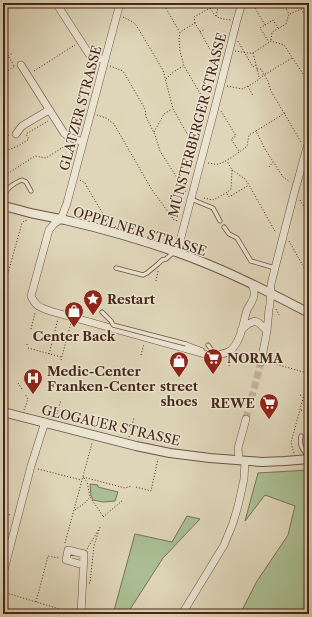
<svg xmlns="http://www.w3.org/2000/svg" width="312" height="617" font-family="'Libre Caslon Text',serif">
	<rect width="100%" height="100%" fill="#dfd6b9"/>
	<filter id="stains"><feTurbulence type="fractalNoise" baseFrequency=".005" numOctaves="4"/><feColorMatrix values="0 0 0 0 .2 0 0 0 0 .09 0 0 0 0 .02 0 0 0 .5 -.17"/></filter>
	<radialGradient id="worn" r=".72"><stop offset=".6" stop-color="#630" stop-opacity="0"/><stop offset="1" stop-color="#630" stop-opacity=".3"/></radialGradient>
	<path fill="#abbf94" stroke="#7a7256" d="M309 470V614H240L257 581 288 535 295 506 265 495 245 521 258 473Z
		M90 484 98 485V487L118 492 115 501 103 502 93 500 91 496Z
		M187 516 200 519 163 558 127 614H113L135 534 172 542Z"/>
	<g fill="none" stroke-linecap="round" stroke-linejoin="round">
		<path stroke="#c1b399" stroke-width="7" stroke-dasharray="7 3.5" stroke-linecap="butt" d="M246 419 261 362"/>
		<g stroke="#6e5240" stroke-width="5">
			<path id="service" d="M3 196C9 187 12 184 22 180L26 182 31 191
				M191 199 213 208 220 221
				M224 227 229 234 237 238 251 261 275 268
				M116 268 143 275 147 273 158 264 162 260 166 259 174 252
				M102 312 111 321
				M186 344 202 350
				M208 345 211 349 216 354
				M301 436C299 445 302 450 309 456"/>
		</g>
		<g stroke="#6e5240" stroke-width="8">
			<path id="minor" d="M56 3 89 54 94 57 105 60
				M120 3 67 203 61 219 54 224 49 230 31 296C36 307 40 307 50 311L208 355C216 355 223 355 230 351 241 342 243 323 247 310 249 306 253 301 254 296 255 292 253 288 252 284
				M21 65 64 133 69 137 83 142
				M16 134 22 126 49 110
				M181 254 179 246 181 237 213 115 237 20 242 3
				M241 330 248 324 255 321 259 323 267 331
				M261 362 267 331 269 309 270 304 271 284 275 268 294 194 309 140
				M239 460 238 448 246 419
				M3 574 31 466 45 422
				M81 614 84 554 68 550 66 560 83 565
				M182 614 224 545 233 523 238 506 244 479 245 461"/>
		</g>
		<g stroke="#6e5240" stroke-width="10">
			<path id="tertiary" d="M3 206C14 208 25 212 35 214 45 216 55 218 65 220 104 229 142 240 179 253 224 269 267 291 309 313
				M3 412 136 446 170 453 210 458 262 462 285 461 309 459"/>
		</g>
		<path stroke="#482617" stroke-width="1" stroke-dasharray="1 2" stroke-linecap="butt" d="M163 3 179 31
			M207 3C216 17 214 18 231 20
			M252 3 265 25 260 28 269 42
			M3 6C10 8 15 7 21 3
			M290 14 301 9 309 22
			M216 16 219 3
			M123 17 133 22 136 25 163 70 173 109 197 151
			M195 23 194 17 210 8 218 7
			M265 25 273 20 278 28
			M200 32 205 29
			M3 40 4 39
			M271 40 272 32 286 24 289 14 283 3
			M238 41 253 67 256 65
			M235 51 248 53H253L271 41 284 45 309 83
			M253 53 259 77
			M9 57 14 66
			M3 59 13 53
			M110 66 123 71 145 109 146 117 155 135 160 151 186 192
			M257 69H261L264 75 292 58
			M34 71 75 45
			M3 74 15 66
			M166 79 172 73 183 66
			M227 86 242 89 254 83 264 75 268 81 271 91 301 142
			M248 86 253 96
			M208 107 184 66 180 51 179 39 180 32 195 23 219 65
			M221 111 236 136 231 139 239 151
			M285 113 256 131 265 149 283 177 290 182
			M97 115 106 118 114 124 152 190 174 220 178 221
			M154 132 164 114 172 109
			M3 139 9 135
			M3 152 18 146 29 139 26 134 48 121
			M208 163C211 163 215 165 218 164 225 163 241 151 247 146L249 135 256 131
			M269 167 273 162
			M232 170 245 179 249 185 276 233
			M3 175 4 176 35 156 46 158 68 144
			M80 180 85 183 87 187 109 224
			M227 194 229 197 249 185
			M204 198 213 200 226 193 231 189 232 170 227 161
			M300 200 309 215
			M289 241 307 273C308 279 307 284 309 289
			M3 272 7 273
			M156 281 158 271
			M3 291 22 223 24 221 28 220
			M276 309 279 315
			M31 329 35 313
			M27 345V344
			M28 348 61 357
			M49 354 58 319
			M237 354 255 359
			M141 355 144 344
			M61 360 71 323
			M268 362 307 373
			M229 366 231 359
			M306 371 309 374
			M18 383 22 389
			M300 395 303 396
			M24 410 28 399 25 394
			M301 410 306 412
			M56 417 61 400
			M129 437 134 418
			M305 439 307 438 309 425
			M294 453 292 447 291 442 309 377
			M38 469 81 480
			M83 477 125 488 131 486H132
			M84 478 87 482 90 497 103 516
			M136 487 151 491 158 459
			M75 510 85 503 89 498
			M3 513 11 515
			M103 517 123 500
			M65 543 92 443
			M87 549 99 529
			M89 583H90L94 546 100 527
			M3 592 73 613
			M36 602 48 556 59 558"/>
		<use href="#service" stroke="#eae4d2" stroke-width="3.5"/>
		<use href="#minor" stroke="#eae4d2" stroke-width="7"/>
		<use href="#tertiary" stroke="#eae4d2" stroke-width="8"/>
		<g stroke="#6e5240" stroke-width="5" stroke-linecap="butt">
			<path id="service-bridge" d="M111 321 113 325 186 344"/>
		</g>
		<use href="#service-bridge" stroke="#eae4d2" stroke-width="3.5"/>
	</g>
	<defs>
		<g id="sight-pin" transform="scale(1)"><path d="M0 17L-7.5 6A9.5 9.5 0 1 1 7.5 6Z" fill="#8f2418" stroke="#eae4d2"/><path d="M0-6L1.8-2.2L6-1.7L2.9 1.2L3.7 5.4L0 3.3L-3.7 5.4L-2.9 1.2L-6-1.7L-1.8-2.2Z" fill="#fff"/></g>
		<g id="shop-pin" transform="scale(1)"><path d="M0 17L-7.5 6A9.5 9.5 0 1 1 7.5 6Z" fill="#8f2418" stroke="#eae4d2"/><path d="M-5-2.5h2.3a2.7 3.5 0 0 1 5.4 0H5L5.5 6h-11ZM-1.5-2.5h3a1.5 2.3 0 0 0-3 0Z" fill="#fff"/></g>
		<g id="supermarket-pin" transform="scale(1)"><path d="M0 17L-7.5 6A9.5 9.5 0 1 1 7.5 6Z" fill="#8f2418" stroke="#eae4d2"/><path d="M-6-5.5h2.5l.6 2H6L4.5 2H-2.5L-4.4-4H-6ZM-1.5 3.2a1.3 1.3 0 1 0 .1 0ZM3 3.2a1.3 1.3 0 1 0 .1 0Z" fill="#fff"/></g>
		<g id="hospital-pin" transform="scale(1)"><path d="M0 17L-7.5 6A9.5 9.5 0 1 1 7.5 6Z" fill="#8f2418" stroke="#eae4d2"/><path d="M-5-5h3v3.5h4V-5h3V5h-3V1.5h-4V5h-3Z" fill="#fff"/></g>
	</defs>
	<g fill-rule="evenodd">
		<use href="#sight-pin" x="93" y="299"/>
		<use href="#shop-pin" x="74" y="311"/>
		<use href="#supermarket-pin" x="213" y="358"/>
		<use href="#shop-pin" x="179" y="361"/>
		<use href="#hospital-pin" x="33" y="378"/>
		<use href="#supermarket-pin" x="269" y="403"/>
	</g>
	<g text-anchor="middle" stroke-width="3" stroke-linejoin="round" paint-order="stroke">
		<g font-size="13" fill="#482617" stroke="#eae4d2">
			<text transform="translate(80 108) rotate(-75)" y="5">GLATZER STRASSE</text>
			<text transform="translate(197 125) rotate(-75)" y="5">MÜNSTERBERGER STRASSE</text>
			<text transform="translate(140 231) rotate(17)" y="5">OPPELNER STRASSE</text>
			<text transform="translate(111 425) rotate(13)" y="5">GLOGAUER STRASSE</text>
		</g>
		<g font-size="13" font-weight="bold" fill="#482617" stroke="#eae4d2" text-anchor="start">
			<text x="107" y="304">Restart</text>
			<text x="74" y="341" text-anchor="middle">Center Back</text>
			<text x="227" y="363">NORMA</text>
			<text x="47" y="376">Medic-Center<tspan x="47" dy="15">Franken-Center</tspan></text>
			<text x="179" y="391" text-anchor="middle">street<tspan x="179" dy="15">shoes</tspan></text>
			<text x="255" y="408" text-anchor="end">REWE</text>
		</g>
	</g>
	<rect width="312" height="617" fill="none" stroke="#dfd6b9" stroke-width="16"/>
	<rect x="4" y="4" width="304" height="609" fill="none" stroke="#482617" stroke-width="2"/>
	<rect x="8" y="8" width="296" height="601" fill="none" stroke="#482617"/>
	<rect width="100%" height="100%" filter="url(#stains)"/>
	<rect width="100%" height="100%" fill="url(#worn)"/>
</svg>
